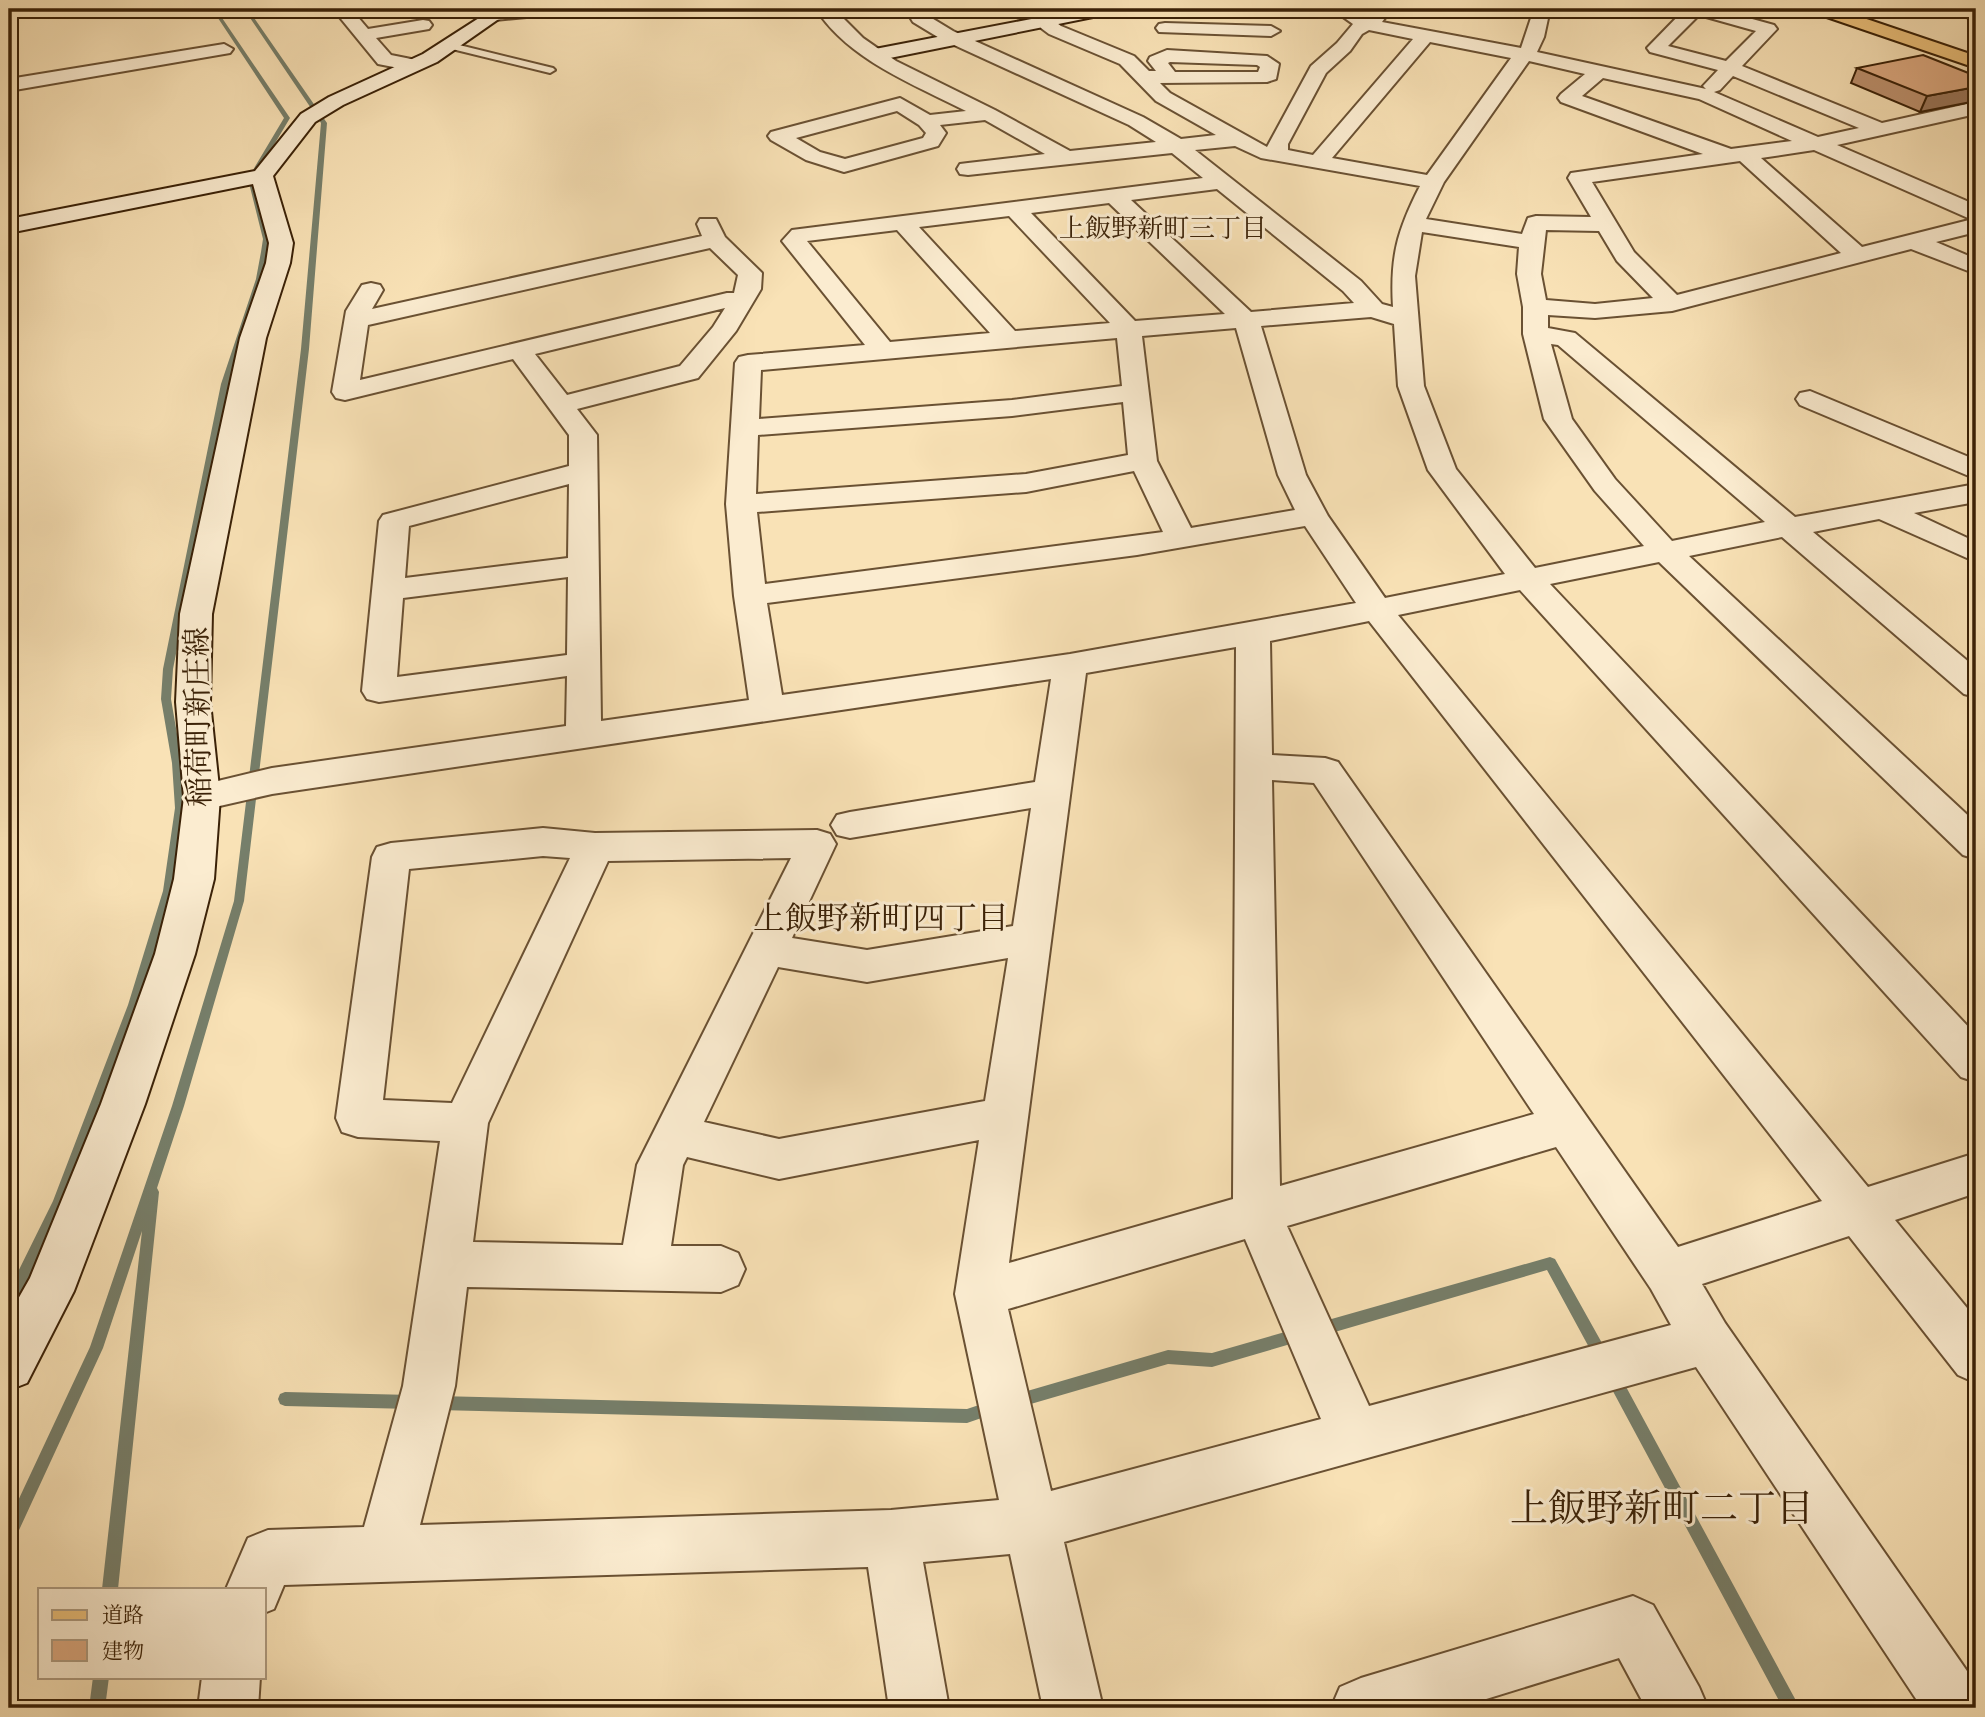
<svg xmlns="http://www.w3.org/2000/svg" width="1985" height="1717" font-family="'IM FELL DW Pica','Noto Serif JP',serif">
	<rect width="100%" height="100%" fill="#f9e2b6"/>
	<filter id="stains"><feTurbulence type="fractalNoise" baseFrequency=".00286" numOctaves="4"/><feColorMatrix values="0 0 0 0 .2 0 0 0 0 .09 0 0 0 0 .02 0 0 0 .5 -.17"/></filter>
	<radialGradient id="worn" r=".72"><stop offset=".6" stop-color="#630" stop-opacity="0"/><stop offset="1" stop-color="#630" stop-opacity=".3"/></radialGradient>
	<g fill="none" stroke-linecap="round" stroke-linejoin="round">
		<path fill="#767f6b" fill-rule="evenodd" d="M212 9H216L290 118 256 175 255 183 269 239 267 252 262 279 229 384 173 669 171 699 182 763 185 808 173 891 140 1005 65 1202 14 1309 9 1310V1290L53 1201 128 1005 163 891 175 808 172 763 161 699 163 669 221 384 256 279 261 252 263 239 249 183 250 175 284 118Z
			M244 9H248L327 123 309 349 244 901 184 1106 157 1188 159 1192 118 1589H102L142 1231 103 1348 14 1541 9 1544V1520L90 1347 172 1106 234 901 301 349 321 123Z
			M1550 1257 1555 1259 1607 1352 1609 1357 1607 1362 1602 1364 1597 1362 1547 1270 1321 1336 1316 1334 1314 1329 1316 1324 1321 1322Z
			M1299 1328 1304 1330 1306 1335 1304 1340 1212 1367 1168 1364 1017 1408 1012 1406 1010 1401 1012 1396 1017 1394 1168 1350 1212 1353Z
			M1613 1370 1618 1372 1800 1708H1783L1608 1382 1606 1377 1608 1372Z
			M285 1392 412 1395 417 1397 419 1402 417 1407 412 1409 285 1406 280 1404 278 1399 280 1394Z
			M438 1396 967 1409 991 1401 996 1403 998 1408 996 1413 967 1423 438 1410 433 1408 431 1403 433 1398Z
			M93 1677H109L105 1708H89Z"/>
		<g stroke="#6a5133" stroke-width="4">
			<path id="lane" d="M451 43 553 68 555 70 550 73 448 48V44Z"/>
		</g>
		<g stroke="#6a5133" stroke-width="4">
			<path id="street" d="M333 9H351L368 29 423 20 429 21 432 25 429 29 376 38 391 55 421 61 423 65 414 71 378 64Z
				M506 9H568L559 14 495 20 486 15 489 11Z
				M743 9H760L763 12 754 17 748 16Z
				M816 9H834L863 38 896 61 995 110 1070 151 1156 142 1129 125 941 39 913 22 905 9H921L925 14 953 31 1143 117 1181 139 1216 135 1156 101 1120 64 1049 34 1041 28 1031 9H1047L1054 21 1061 26 1134 56 1149 71H1156L1148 61 1150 57 1167 50 1267 56 1279 64 1276 79 1267 82 1160 83 1170 93 1267 147 1311 66 1337 43 1353 24 1332 9H1352L1366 18 1374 9H1388L1390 11 1382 22 1521 48 1534 9H1550L1544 37 1537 52 1706 89 1703 86 1718 70 1650 52 1647 48 1685 9H1716L1774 25 1777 29 1742 66 1882 123 1976 102V114L1837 145 1976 205V232L1936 242 1976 259V274L1911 249 1672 311 1595 318 1548 315V328L1575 333 1795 517 1976 484V502L1914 513 1976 542V562L1879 519 1813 532 1976 668V697L1964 694 1782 537 1689 556 1976 823V859L1963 855 1659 562 1550 584 1976 1035V1082L1961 1077 1520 590 1398 615 1868 1187 1976 1153V1193L1895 1220 1976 1319V1383L1958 1375 1849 1236 1702 1284 1725 1323 1976 1684V1708H1922L1696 1367 1064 1542 1103 1708H1043L1010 1554 923 1562 949 1708H889L868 1567 284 1585 274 1609 264 1613V1589H226L248 1538 268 1530 364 1527 403 1386 440 1141 358 1137 342 1132 336 1118 372 857 377 847 391 843 543 828 595 833 817 830 830 834 836 844 792 938 867 950 1013 926 1031 808 850 838 837 835 831 825 837 815 850 812 1035 782 1051 679 272 794 202 810 189 806 184 797 189 788 272 768 566 726 567 676 379 702 367 699 362 691 379 521 383 515 569 466V435L513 359 345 400 336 398 332 392 346 311 362 285 371 283 380 285 383 290 372 309 702 236 697 224 700 219H716L725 237 762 273 761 289 736 331 698 378 577 409 597 435 601 721 749 700 734 596 726 504 735 363 739 357 748 355 865 345 782 241 792 230 1203 178 1172 153 968 175 960 174 957 169 960 164 968 163 1045 154 985 120 940 125 946 133 938 146 844 172 806 160 771 140 768 136 771 132 900 98 930 115 966 111C913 84 849 60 816 9ZM1699 15 1756 31 1726 61 1668 46ZM1369 30 1413 39 1313 155 1288 150V144L1326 73 1350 51 1362 34ZM1430 42 1511 58 1427 175 1332 158ZM1529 61 1585 74 1561 94 1558 98 1561 102 1703 154 1571 173 1568 178 1591 217 1536 216 1528 218 1522 234 1426 219 1444 182ZM1170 62 1257 65 1260 67 1258 72H1175L1168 63ZM1733 76 1859 128 1818 137 1714 92 1720 90ZM1603 78 1699 99 1792 141 1731 149 1582 96ZM897 111 919 125 926 133 923 138 845 159 820 152 796 138ZM1235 146 1261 158 1420 186C1397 231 1390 257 1393 307L1382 304 1361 281 1195 150ZM1814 150 1968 218 1973 219 1862 247 1761 158ZM1740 161 1841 253 1677 295 1634 252 1592 182ZM1217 189 1343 291 1354 303 1251 312 1131 200ZM1109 203 1225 314 1135 321 1031 213ZM1009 216 1110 323 1015 331 919 227ZM897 230 990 333 890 342 807 241ZM1546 230 1599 231 1617 261 1653 298 1595 304 1546 300 1541 274ZM1422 232 1519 247 1517 274 1523 307V334L1544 419 1595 491 1644 546 1535 568 1456 469 1424 386 1415 276ZM710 248 738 275 734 293H727L360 380 368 325ZM725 308 713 327 680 366 567 395 535 354ZM1371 317 1394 324 1398 386 1428 470 1505 574 1385 598 1328 516 1306 475 1261 326ZM1236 328 1278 475 1295 510 1191 528 1157 461 1142 336ZM1117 338 1122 386 1012 400 759 419 761 370ZM1551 344 1558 345 1765 522 1672 541 1615 479 1572 419ZM1123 402 1128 455 1026 474 756 494 758 435 1012 416ZM1134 471 1163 532 765 584 757 512 1026 492ZM569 484 568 558 405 578 409 526ZM1305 526 1356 603 1070 654 782 695 767 603 1137 555ZM568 577 567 655 397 677 403 598ZM1369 621 1822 1201 1678 1247 1338 762 1325 758 1272 755 1270 641ZM1236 647 1233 1199 1009 1263 1086 673ZM1272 780 1314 783 1534 1114 1280 1186ZM543 856 570 858 452 1103 383 1100 409 869ZM791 858 637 1165 623 1245 473 1242 488 1123 608 861ZM1008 958 985 1101 779 1139 704 1122 778 967 867 982ZM979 1140 955 1294 999 1500 891 1510 420 1525 455 1386 467 1287 721 1292 738 1285 745 1269 738 1253 721 1246H671L683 1165 687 1157 779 1179ZM1556 1147 1651 1289 1671 1325 1369 1406 1287 1226ZM1245 1239 1321 1419 1051 1491 1008 1309Z
				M1943 9H1976V19L1946 13Z
				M1165 23 1271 26 1280 31 1271 36 1159 32 1156 28 1159 24Z
				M224 44 233 49 230 53 9 91V79Z
				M1810 391 1976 460V479L1800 405 1796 399 1800 393Z
				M1633 1596 1653 1605 1699 1687 1708 1708H1646L1619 1658 1457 1708H1331L1340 1687 1361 1678Z
				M202 1677H260L258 1708H198Z"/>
		</g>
		<g stroke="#3a2107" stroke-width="4">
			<path id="secondary" d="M493 9H513L437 62 343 105 315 122 273 176 293 243 290 263 266 338 212 614 210 702 220 797 214 879 195 954 145 1104 74 1291 27 1383 9 1390V1315L30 1278 101 1104 155 954 174 879 184 797 176 702 180 614 240 338 266 263 269 243 253 184 9 233V219L255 171 301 114 329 97 423 54Z
				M1083 9H1117L1108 14 875 61 866 55 875 49Z"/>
		</g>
		<g stroke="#3a2107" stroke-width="4">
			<path id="primary" d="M1812 9H1837L1976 56V68L1815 13Z"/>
		</g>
		<use href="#lane" fill="#fbecd0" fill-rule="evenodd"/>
		<use href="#street" fill="#fbecd0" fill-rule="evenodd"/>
		<use href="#secondary" fill="#fbecd0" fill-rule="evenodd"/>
		<use href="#primary" fill="#ecc17b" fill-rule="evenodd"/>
	</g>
	<path fill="#bd916e" stroke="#3a2107" stroke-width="2" d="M1857 68 1976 76V101L1920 112 1851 83Z"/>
	<path fill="#9a765a" stroke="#3a2107" stroke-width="2" d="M1976 87V101L1920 112 1927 96Z"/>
	<path fill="#dca980" stroke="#3a2107" stroke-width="2" d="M1923 55 1976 76V87L1927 96 1857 68Z"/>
	<g text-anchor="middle" stroke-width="6" stroke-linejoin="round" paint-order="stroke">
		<g font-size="26" fill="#3a2107" stroke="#fbecd0">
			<text x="1163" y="237">上飯野新町三丁目</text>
		</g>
		<g font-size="30" fill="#3a2107" stroke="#fbecd0">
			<text transform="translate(198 717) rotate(-91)" y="10">稲荷町新庄線</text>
		</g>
		<g font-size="32" fill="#3a2107" stroke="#fbecd0">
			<text x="881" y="929">上飯野新町四丁目</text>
		</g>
		<g font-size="38" fill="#3a2107" stroke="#fbecd0">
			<text x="1662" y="1521">上飯野新町二丁目</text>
		</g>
	</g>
	<rect width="1985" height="1717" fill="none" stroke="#f9e2b6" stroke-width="35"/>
	<rect x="10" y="10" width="1964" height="1696" fill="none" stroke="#3a2107" stroke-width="3.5"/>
	<rect x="18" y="18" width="1950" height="1682" fill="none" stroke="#3a2107" stroke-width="2"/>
	<rect x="38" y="1588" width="228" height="91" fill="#fbecd0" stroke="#ae9b80" stroke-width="2"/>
	<rect x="52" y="1610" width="35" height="10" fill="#ecc17b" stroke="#ae9b80" stroke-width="2"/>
	<text x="102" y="1622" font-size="21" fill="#3a2107">道路</text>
	<rect x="52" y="1640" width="35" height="21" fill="#dca980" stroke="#ae9b80" stroke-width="2"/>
	<text x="102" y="1658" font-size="21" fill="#3a2107">建物</text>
	<rect width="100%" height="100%" filter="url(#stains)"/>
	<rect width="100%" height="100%" fill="url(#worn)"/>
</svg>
